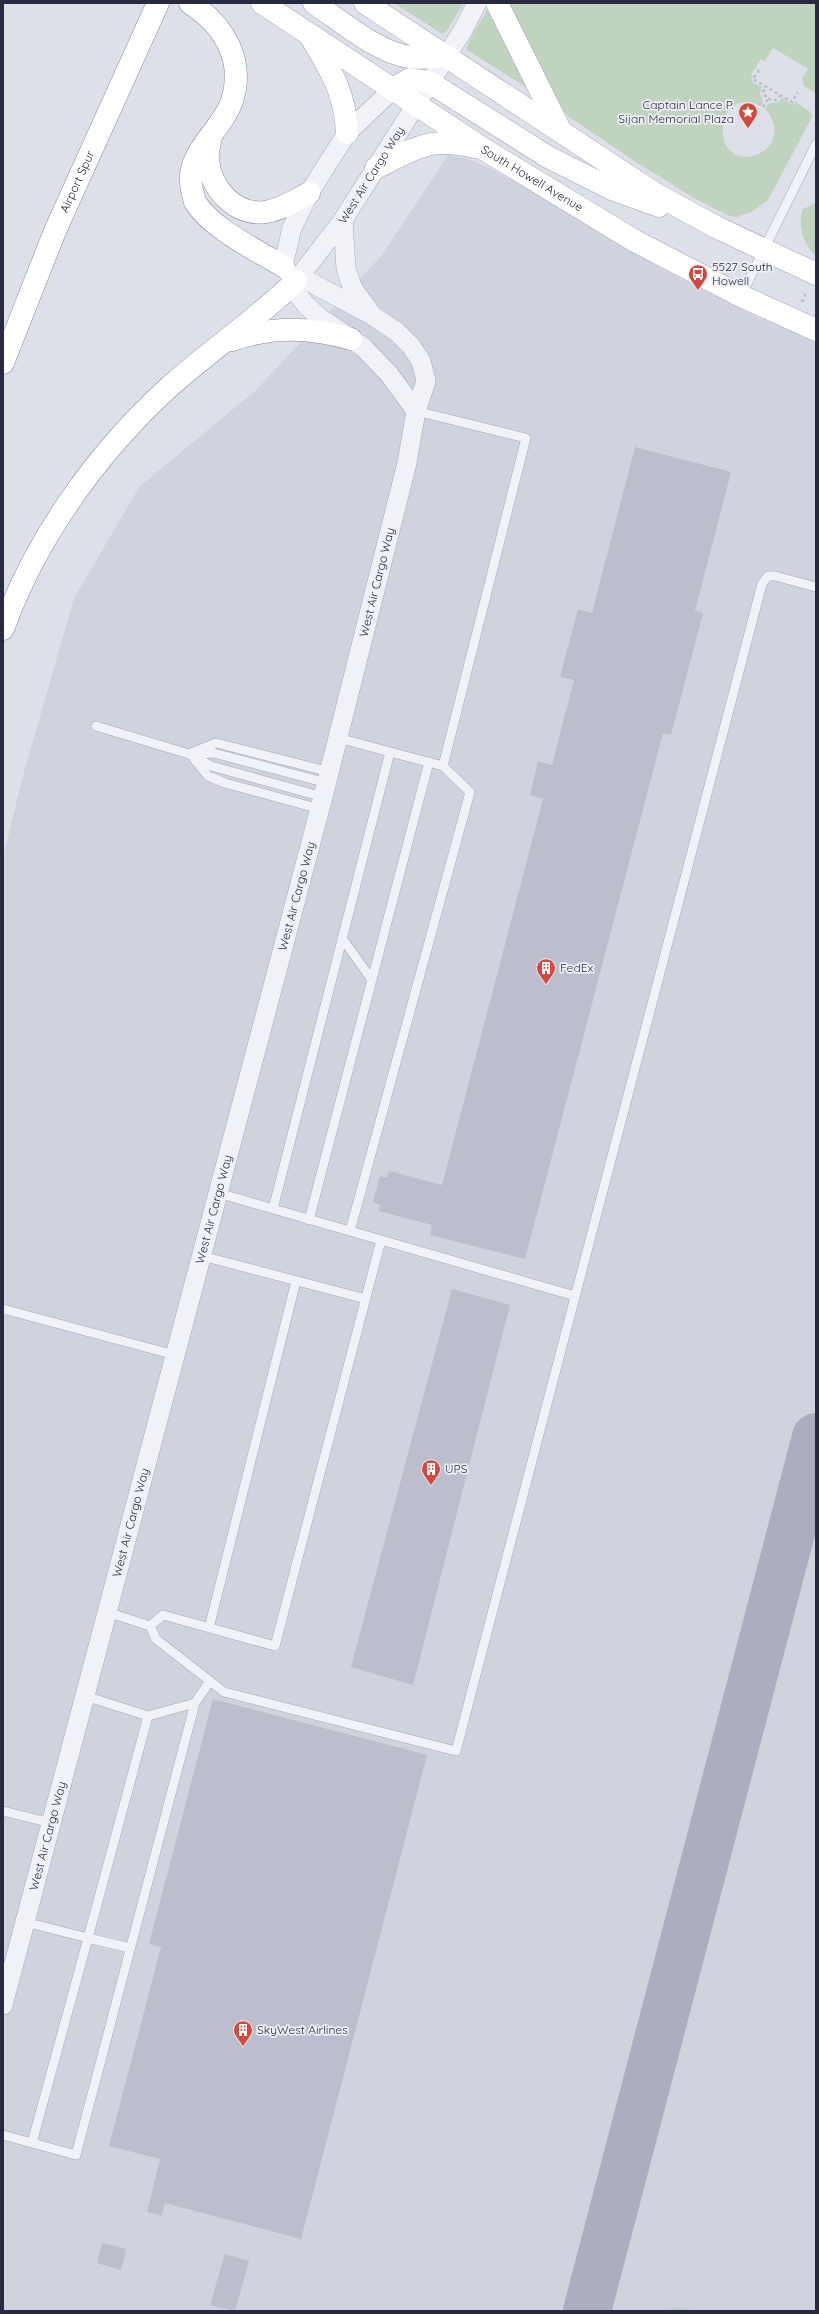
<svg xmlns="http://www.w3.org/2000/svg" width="819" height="2314" font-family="Quicksand,sans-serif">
	<rect width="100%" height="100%" fill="#dee0e9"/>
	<path fill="#d0d2de" d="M448 155 469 159 490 168 669 273 759 318 816 343V2311H3V858L22 779 74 598 140 486 255 391 382 255Z"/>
	<path fill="#c0d3bf" d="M394 3H464L446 32 442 34Z
		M507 3H816V93L804 86 802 78 808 69 773 48 765 61 761 59 751 75 753 77 751 81 762 87 760 93 763 102 761 106C712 82 709 174 758 154 778 146 779 123 765 109L768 104 778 102 782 98 793 105 795 101 810 112 812 117 768 200 752 212 737 217 729 216 694 198 639 164 569 117 559 106Z
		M488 7 529 89 467 50C465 43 485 17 488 7Z
		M816 200V257C805 246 796 225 803 209L814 204Z
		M678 2307 702 2311H660Z"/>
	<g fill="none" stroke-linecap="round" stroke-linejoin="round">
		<path stroke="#aaaebe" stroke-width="48" d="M587 2311 816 1437"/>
	</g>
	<path fill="#bbbecc" d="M635 447 731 472 695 611 703 613 671 735 663 733 525 1259 430 1235 432 1225 379 1211 380 1205 373 1202 380 1176 387 1178 389 1171 442 1185 543 799 530 795 538 761 552 765 574 680 560 677 578 609 592 613Z
		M452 1289 510 1305 413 1685 351 1667Z
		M213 1699 427 1755 301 2239 165 2203 162 2216 147 2212 160 2159 109 2146 161 1947 149 1944Z
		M102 2243 126 2249 121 2270 97 2263Z
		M225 2254 249 2261 235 2311 210 2305Z"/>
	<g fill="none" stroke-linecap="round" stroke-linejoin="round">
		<g stroke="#a7a9b6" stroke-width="10">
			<path id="service" d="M741 296 816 144
				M96 726 189 754 211 766 323 797
				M338 738 443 766 526 438 416 411
				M189 754 216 743 330 772
				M196 754 214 753 327 783
				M194 759 208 776 225 783 320 809
				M342 938 372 980
				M218 1193 575 1296
				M273 1209 390 752
				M309 1220 429 762
				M350 1231 470 792 443 766
				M202 1256 366 1299
				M3 1309 175 1355
				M107 1612 150 1626 156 1639 224 1692 456 1751 762 584 768 576H775L816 587
				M150 1626 163 1615 275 1646 381 1240
				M209 1628 296 1281
				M85 1696 148 1716
				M3 1811 51 1823
				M130 1948 88 1938 148 1716 195 1703 210 1681
				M3 2135 32 2143 88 1938 25 1922
				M32 2143 76 2155 195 1703"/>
		</g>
		<g stroke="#a7a9b6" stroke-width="20">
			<g id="minor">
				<path d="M393 89 347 133 309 193 292 228 283 266 296 281 297 294 306 305 320 318 363 347 389 374 416 411"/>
				<path id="s1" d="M296 281 343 220 463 30 477 3"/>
				<path d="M296 281H308L368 313"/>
				<path id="s2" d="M3 2005 323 797 407 463 416 411 426 381 421 361 411 346 397 332 373 316 353 289 346 269 343 220"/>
			</g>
		</g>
		<g stroke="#9da1b5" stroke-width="23">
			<g id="primary">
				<path id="s3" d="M262 3 485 150 635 241 741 296 816 330"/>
				<path d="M314 3C341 21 378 53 410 57 422 59 434 57 446 56"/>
				<path d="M365 3 654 193 716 227 816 274"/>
				<path d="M497 3 560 130"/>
				<path d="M311 37C331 72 345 91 347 133"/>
				<path d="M393 89 410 79 429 82 548 157 614 190 659 206"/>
				<path d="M376 168C416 148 429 136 475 147"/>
			</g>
		</g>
		<g stroke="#858aa0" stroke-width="23">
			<g id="motorway">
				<path d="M190 3C224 25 245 60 232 101 221 133 184 152 192 190 193 194 194 198 195 202 212 229 256 250 283 266"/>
				<path d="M211 136C210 143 207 153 208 160 211 189 235 216 266 212 282 209 296 200 309 193"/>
				<path d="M232 340C273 326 310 327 351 339"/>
				<path id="s4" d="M3 363 55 231 158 3"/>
				<path d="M3 629C36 538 97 453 168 388 209 351 256 320 296 281"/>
			</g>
		</g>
		<path stroke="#bcbec7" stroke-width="2.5" stroke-dasharray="3 3" stroke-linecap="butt" d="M759 70 753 79 792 102 798 92
			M768 99 776 100 781 95
			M763 107 768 99 763 93 765 86
			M802 302 807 291"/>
		<use href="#service" stroke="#f1f2f7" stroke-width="9"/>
		<use href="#minor" stroke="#f1f2f7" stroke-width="19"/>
		<use href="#primary" stroke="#fff" stroke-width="22"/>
		<use href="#motorway" stroke="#fff" stroke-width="22"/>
	</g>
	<defs>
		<g id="sight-pin" transform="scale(1)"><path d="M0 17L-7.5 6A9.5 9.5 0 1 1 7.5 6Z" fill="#d4493d" stroke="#eef0f6"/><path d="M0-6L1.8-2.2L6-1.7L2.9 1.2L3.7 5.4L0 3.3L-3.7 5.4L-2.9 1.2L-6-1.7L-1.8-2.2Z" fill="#fff"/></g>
		<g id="bus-pin" transform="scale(1)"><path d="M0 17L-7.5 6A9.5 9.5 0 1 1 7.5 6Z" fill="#d4493d" stroke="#eef0f6"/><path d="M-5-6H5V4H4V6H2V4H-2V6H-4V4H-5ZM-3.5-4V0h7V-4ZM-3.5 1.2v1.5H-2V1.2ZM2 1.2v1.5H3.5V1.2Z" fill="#fff"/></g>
		<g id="building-pin" transform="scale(1)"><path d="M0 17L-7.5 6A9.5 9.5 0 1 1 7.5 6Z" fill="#d4493d" stroke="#eef0f6"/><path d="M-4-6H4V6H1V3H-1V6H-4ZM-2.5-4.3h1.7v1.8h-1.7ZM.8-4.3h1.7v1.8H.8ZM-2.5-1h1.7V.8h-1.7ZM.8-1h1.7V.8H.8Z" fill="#fff"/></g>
	</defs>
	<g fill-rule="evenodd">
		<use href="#sight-pin" x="748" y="112"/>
		<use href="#bus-pin" x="698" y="274"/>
		<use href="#building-pin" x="546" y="968"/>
		<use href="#building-pin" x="431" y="1469"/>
		<use href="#building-pin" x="243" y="2030"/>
	</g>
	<g text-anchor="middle" stroke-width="3.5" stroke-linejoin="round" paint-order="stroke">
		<g font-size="12" fill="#272a40" stroke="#eef0f6" text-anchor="start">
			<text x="734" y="109" text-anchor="end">Captain Lance P.<tspan x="734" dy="14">Sijan Memorial Plaza</tspan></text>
			<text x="712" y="271">5527 South<tspan x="712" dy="14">Howell</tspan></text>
			<text x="560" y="972">FedEx</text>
			<text x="445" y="1473">UPS</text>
			<text x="257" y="2034">SkyWest Airlines</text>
		</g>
		<g font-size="12" fill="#272a40" stroke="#eef0f6">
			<text dy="4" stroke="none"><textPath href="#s1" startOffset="130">West Air Cargo Way</textPath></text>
			<text dy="4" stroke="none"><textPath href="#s3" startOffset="322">South Howell Avenue</textPath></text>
			<text dy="4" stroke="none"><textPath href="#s4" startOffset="196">Airport Spur</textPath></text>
			<text dy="4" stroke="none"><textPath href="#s2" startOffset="1471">West Air Cargo Way</textPath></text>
			<text dy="4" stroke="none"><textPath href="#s2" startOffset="1147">West Air Cargo Way</textPath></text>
			<text dy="4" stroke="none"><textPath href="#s2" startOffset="823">West Air Cargo Way</textPath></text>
			<text dy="4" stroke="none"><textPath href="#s2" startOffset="499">West Air Cargo Way</textPath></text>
			<text dy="4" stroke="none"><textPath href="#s2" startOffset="175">West Air Cargo Way</textPath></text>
		</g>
	</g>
	<rect width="819" height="2314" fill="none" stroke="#272a40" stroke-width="8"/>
</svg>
